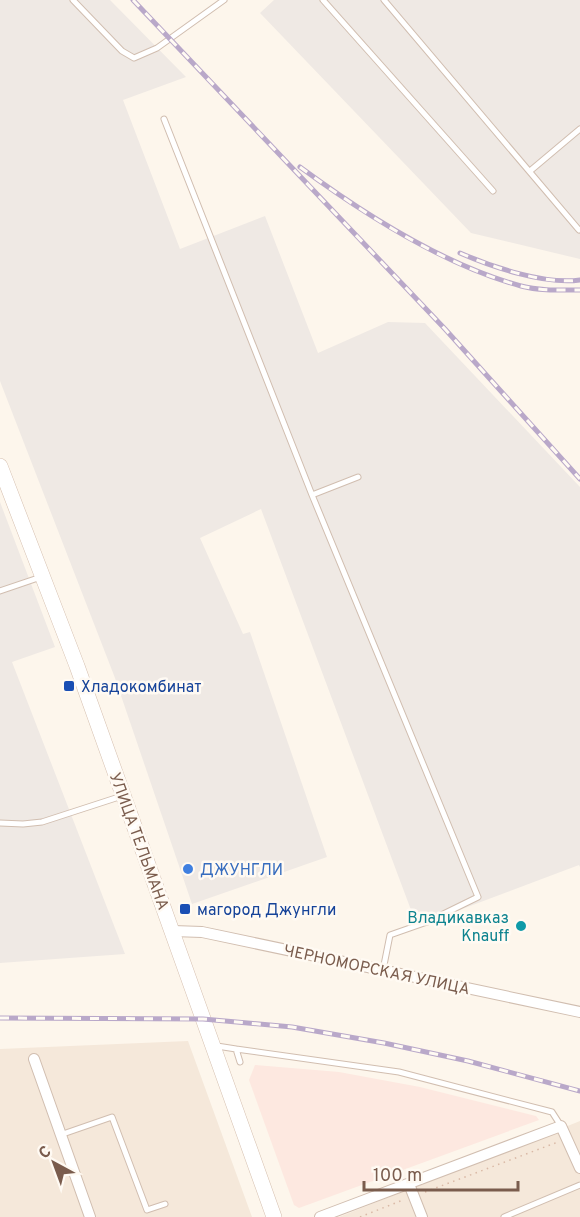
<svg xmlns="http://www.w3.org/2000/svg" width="580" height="1217" font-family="Overpass,sans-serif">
	<rect width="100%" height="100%" fill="#fdf6ec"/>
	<path fill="#f5e8da" d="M188 1041 252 1217H0V1049Z
		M580 1121V1217H339Z"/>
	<path fill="#fde8e0" d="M255 1065 339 1072 420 1087 536 1116 539 1120 299 1208 294 1205 249 1080Z"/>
	<path fill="#efe9e4" d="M0 0H110L186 77 123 100 180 249 265 216 318 353 388 322 425 323 580 487V867L579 865 417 926 261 509 200 538 243 634 250 632 327 857 192 904 115 678 0 381Z
		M274 0H580V259L471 233 260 13Z
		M0 502 55 647 12 662 125 954 0 963Z"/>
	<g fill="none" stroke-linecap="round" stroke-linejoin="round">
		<g stroke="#d1beb0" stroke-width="7">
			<path id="lane" d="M73 0 122 51 134 58 157 48 224 0
				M323 0 493 191
				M384 0 579 230
				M164 119 312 495
				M530 171 580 129
				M358 477 312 495 478 897 427 922 390 935 383 970
				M0 591 41 577
				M0 823 23 824 42 822 122 796
				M217 1046 236 1049
				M240 1062 236 1049 399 1072 552 1112 561 1126
				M60 1135 112 1117 147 1210 165 1204
				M504 1217 580 1185"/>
		</g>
		<g stroke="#d1beb0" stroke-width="12">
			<path id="street" d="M173 931 202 932 580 1012
				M34 1059 90 1217
				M409 1184 422 1217
				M320 1217 561 1126 580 1168"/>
		</g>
		<g stroke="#d6c0b0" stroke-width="16">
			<path id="secondary" d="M0 466 77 666 274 1217"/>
		</g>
		<path stroke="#d9b8a5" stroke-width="1.5" stroke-dasharray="1.5 4.5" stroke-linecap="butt" d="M425 1192 558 1142
			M360 1217 403 1200"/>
		<use href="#lane" stroke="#fff" stroke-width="5"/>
		<use href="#street" stroke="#fff" stroke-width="10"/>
		<use href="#secondary" stroke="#fff" stroke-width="15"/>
		<g stroke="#b9a8c9" stroke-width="5">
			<path id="rail" d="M133 0 445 329 580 479
				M300 167C364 214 443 265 521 286 540 291 561 290 580 290
				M460 253C492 267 545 285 580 280
				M0 1018 203 1019 292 1027 384 1043 468 1061 580 1091"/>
		</g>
		<use href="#rail" stroke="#fffaf3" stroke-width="3" stroke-dasharray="9" stroke-linecap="butt"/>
	</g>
	<g fill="#1a4fb4" stroke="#fffaf3" stroke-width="2">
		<rect x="63" y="680" width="12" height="12" rx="3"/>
		<rect x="179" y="903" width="12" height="12" rx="3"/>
	</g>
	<circle fill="#3f7fe0" stroke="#fffaf3" stroke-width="2" cx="188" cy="869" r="6"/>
	<circle fill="#0f9aa8" stroke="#fffaf3" stroke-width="2" cx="521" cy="926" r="6"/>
	<g text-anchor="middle" stroke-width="5" stroke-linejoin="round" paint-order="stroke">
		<g font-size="16" fill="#164399" stroke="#fffaf3" text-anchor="start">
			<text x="81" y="692">Хладокомбинат</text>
			<text x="197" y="915">магород Джунгли</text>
		</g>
		<g font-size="16" fill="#7a5c4d" stroke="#fffaf3">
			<text transform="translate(140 841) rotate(70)" y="6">УЛИЦА ТЕЛЬМАНА</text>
			<text transform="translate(377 969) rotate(12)" y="6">ЧЕРНОМОРСКАЯ УЛИЦА</text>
		</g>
		<g font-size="16" fill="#366cbe" stroke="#fffaf3" text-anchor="start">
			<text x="200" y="875">ДЖУНГЛИ</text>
		</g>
		<g font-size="16" fill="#0d838f" stroke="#fffaf3" text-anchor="end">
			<text x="509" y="923">Владикавказ<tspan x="509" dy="18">Knauff</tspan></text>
		</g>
	</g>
	<g transform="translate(54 1163) rotate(319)" stroke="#fffaf3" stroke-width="4.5" paint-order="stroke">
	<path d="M0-4.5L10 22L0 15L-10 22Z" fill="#7a5c4d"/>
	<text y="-9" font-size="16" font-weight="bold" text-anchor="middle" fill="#7a5c4d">С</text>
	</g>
	<path d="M364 1181v9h154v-9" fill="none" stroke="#7a5c4d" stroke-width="3"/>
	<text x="373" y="1181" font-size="18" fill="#7a5c4d" stroke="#fffaf3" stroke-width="4.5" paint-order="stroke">100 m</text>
</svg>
